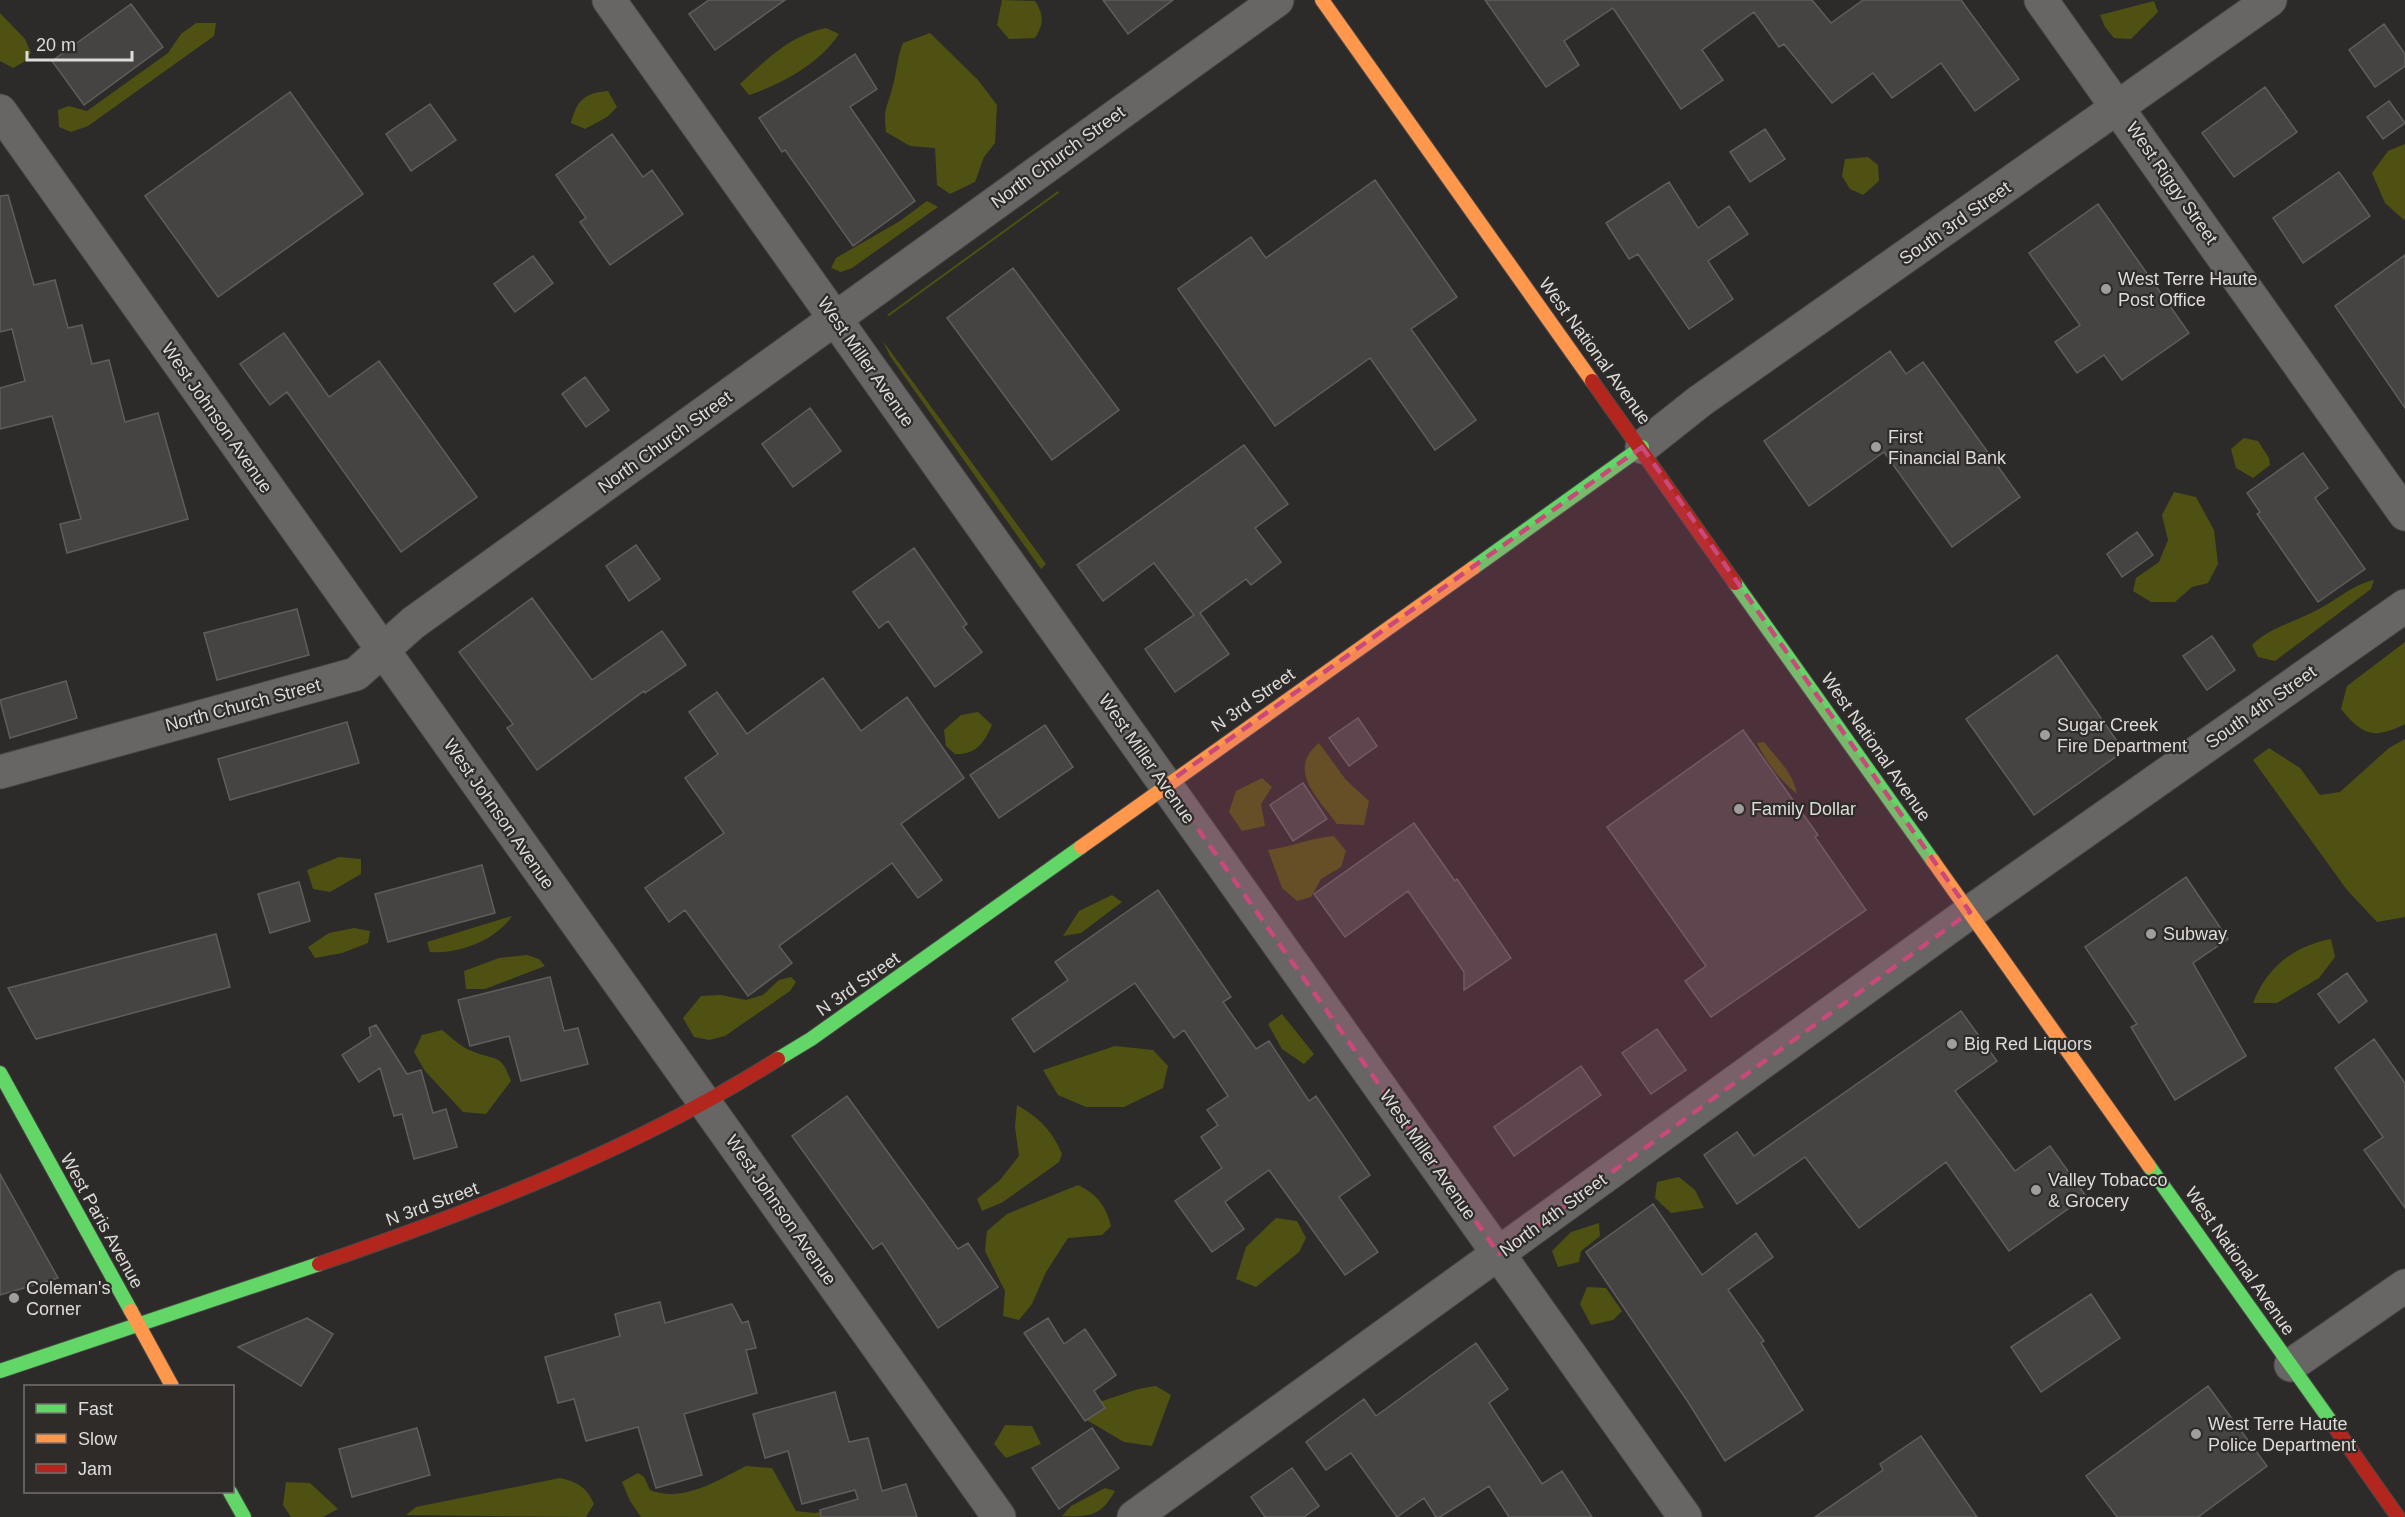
<svg xmlns="http://www.w3.org/2000/svg" width="2405" height="1517" font-family="Helvetica,sans-serif">
	<rect width="100%" height="100%" fill="#2d2b2a"/>
	<path fill="#4e5111" d="M1002 0 1035 1C1044 15 1044 24 1035 38L1009 39 997 25Z
		M2154 1 2158 12 2131 39 2114 38 2105 27 2100 15Z
		M0 13 25 39 31 53 24 62 13 68 0 61Z
		M196 23H216L214 36 88 126 71 132 59 127 58 110 69 106 87 111 168 53 181 34Z
		M826 28 839 34C819 64 782 84 749 95L740 84C766 60 790 35 826 28Z
		M930 33 978 80 997 105 995 143 984 157 975 182 950 194 937 185 935 148 910 146 886 132C883 107 888 107 893 85 897 71 897 57 903 43Z
		M608 91 617 107 607 117 585 129 571 123C577 100 584 93 608 91Z
		M2405 144V219L2404 220 2385 203 2372 173 2388 151Z
		M1868 157 1878 165 1879 181 1863 195 1850 189 1842 176 1845 159Z
		M1058 191 1059 193 1053 197 889 316 887 315Z
		M927 201 938 207 852 268 841 272 831 268 836 258 900 221Z
		M883 341 1046 564 1041 569 890 356Z
		M2244 438 2258 441 2269 458 2270 465 2253 478 2236 468 2231 449Z
		M2174 492 2196 497 2214 530 2218 564 2208 583 2192 587 2175 602H2151L2133 591 2136 578 2159 562 2168 540 2162 515Z
		M2374 580 2371 589 2275 661 2258 657 2252 645C2269 628 2292 623 2313 612 2335 602 2351 585 2374 580Z
		M2405 642V724C2374 740 2362 735 2341 709L2347 686Z
		M978 712 992 725C984 743 976 755 955 754L946 746 944 730 961 715Z
		M2405 739V917L2377 922 2347 890 2253 760 2269 748 2300 768 2320 795 2340 792 2389 748Z
		M1764 742C1777 759 1793 772 1797 794 1779 779 1767 763 1757 743Z
		M1319 743 1346 780 1369 801 1364 825 1337 824C1318 798 1286 770 1319 743Z
		M1262 778 1272 787 1261 804 1265 826 1242 831 1229 812 1236 791Z
		M1334 836 1346 851 1341 867 1321 879 1311 897 1297 901 1282 888 1268 850C1291 847 1311 838 1334 836Z
		M339 857 361 859V874L330 892 313 889 307 870Z
		M1112 895 1122 902 1081 933 1063 936 1079 911Z
		M512 916C495 941 459 954 430 952L427 942Z
		M354 928 370 931 368 943 342 953 315 958 308 947 329 933Z
		M2331 939 2335 957 2319 978 2277 1003H2253C2267 967 2294 946 2331 939Z
		M527 955 539 959 545 966 485 989H466L464 971 499 958Z
		M791 977 796 982 790 991 725 1036 709 1040 694 1037 683 1018 701 996 721 995 746 1000 763 995 779 980Z
		M1282 1014 1314 1054 1304 1064 1282 1049 1268 1024Z
		M442 1030C452 1038 462 1048 474 1052 498 1061 501 1054 511 1081L486 1114 463 1112 425 1071 414 1052 422 1035Z
		M1115 1046 1153 1050 1168 1066 1163 1088 1124 1107H1086L1058 1095 1043 1070Z
		M1017 1105C1039 1118 1052 1130 1062 1154L1059 1162 1003 1202 982 1211 977 1199 1000 1180 1019 1156 1015 1127Z
		M1679 1177 1695 1190 1704 1208 1671 1213 1655 1198 1657 1182Z
		M1078 1185C1097 1194 1106 1206 1111 1226L1102 1235 1068 1238 1046 1272 1032 1304 1019 1320 1003 1316 1005 1291 985 1251 987 1231 1007 1214Z
		M1276 1218 1297 1221 1306 1238 1299 1252 1256 1287 1236 1279 1246 1247Z
		M1599 1223 1600 1236 1581 1251 1579 1262 1558 1267 1552 1251 1571 1232Z
		M1587 1287 1606 1288 1622 1311 1613 1320 1591 1325 1580 1304Z
		M1156 1386 1171 1395 1152 1446 1124 1442 1085 1419 1087 1405C1111 1400 1133 1388 1156 1386Z
		M1005 1425 1032 1426 1041 1444 1006 1458 994 1444Z
		M746 1466 772 1468 796 1511 814 1513 841 1509 852 1517H641L630 1501 622 1482 638 1473 644 1477 650 1490C682 1503 717 1481 746 1466Z
		M560 1478C577 1482 587 1487 594 1504L586 1517 406 1515 416 1507Z
		M286 1482 310 1483 338 1509 323 1517H291L283 1505Z
		M1105 1488 1115 1491C1101 1516 1090 1517 1062 1516L1071 1506Z"/>
	<path fill="#454442" stroke="#605e5d" stroke-width="1.5" d="M709 0H785L715 50 689 14Z
		M1103 0H1173L1128 34Z
		M1485 0H1812L1831 23 1863 0H1961L2019 79 1975 111 1941 63 1892 98 1873 73 1832 103 1784 44 1779 47 1754 12 1702 50 1723 80 1681 109 1613 8 1564 41 1579 65 1546 87Z
		M131 4 163 47 84 105 52 61Z
		M2384 24 2405 54V66L2375 87 2349 50Z
		M855 54 877 89 850 107 915 201 853 246 785 150 782 152 759 118Z
		M2265 87 2297 132 2234 177 2202 133Z
		M290 92 363 194 218 297 145 196Z
		M2389 101 2405 123 2383 139 2367 117Z
		M430 104 456 140 411 171 386 134Z
		M1765 129 1785 159 1750 182 1730 152Z
		M612 134 643 177 652 170 683 214 610 265 580 222 586 218 556 175Z
		M2339 172 2370 216 2303 263 2273 218Z
		M1375 180 1457 297 1411 329 1476 420 1435 450 1370 358 1275 426 1178 289 1251 237 1266 258Z
		M1669 182 1698 228 1729 206 1748 234 1708 261 1733 299 1689 329 1638 254 1629 259 1606 223Z
		M8 195 34 285 55 280 68 328 82 325 92 364 109 360 125 422 158 413 188 519 67 553 60 524 81 519 52 416 0 429V388L25 381 12 329 0 332V196Z
		M2098 204 2189 333 2122 380 2104 355 2077 373 2055 342 2080 325 2029 253Z
		M2405 255V408L2335 306Z
		M533 256 553 283 515 312 494 284Z
		M1013 268 1119 410 1052 460 947 318Z
		M284 333 329 397 379 361 477 497 401 552 287 392 270 405 240 364Z
		M1890 351 1906 374 1923 362 2020 497 1952 547 1884 452 1809 506 1764 441Z
		M585 377 609 410 586 427 562 394Z
		M810 408 841 451 793 487 762 444Z
		M1244 445 1288 504 1255 528 1281 562 1251 585 1246 579 1200 613 1229 654 1175 692 1145 649 1194 615 1154 563 1103 601 1077 565Z
		M2303 453 2328 488 2315 498 2365 569 2318 602 2257 514 2260 512 2247 493Z
		M2137 532 2153 555 2122 577 2107 554Z
		M636 545 660 579 629 601 606 566Z
		M914 548 967 624 963 627 982 652 935 687 888 621 879 628 853 592Z
		M532 598 592 680 662 631 686 665 645 693 644 691 537 770 507 728 513 724 459 652Z
		M297 609 309 655 217 680 204 633Z
		M2212 636 2235 670 2207 690 2183 656Z
		M2057 655 2124 751 2034 815 1966 719Z
		M823 678 861 731 907 697 964 778 901 824 942 880 918 898 892 863 779 946 792 963 748 996 685 910 669 922 645 888 724 833 685 778 718 754 689 712 717 692 747 734Z
		M66 681 77 718 10 738 0 700Z
		M1358 718 1377 746 1349 766 1329 738Z
		M347 722 359 763 230 800 218 759Z
		M1045 725 1073 767 999 818 970 775Z
		M1743 730 1818 835 1815 837 1866 910 1711 1017 1685 981 1706 966 1607 827Z
		M1303 783 1327 819 1293 841 1270 805Z
		M1414 823 1455 881 1457 879 1511 958 1464 990V972L1408 891 1345 937 1314 894Z
		M482 865 495 913 388 942 375 894Z
		M2186 877 2228 939 2193 963 2246 1056 2175 1100 2131 1027 2137 1024 2085 947Z
		M299 882 310 921 270 933 258 894Z
		M1158 890 1231 997 1223 1002 1256 1049 1269 1041 1309 1101 1316 1096 1370 1175 1339 1197 1378 1252 1345 1275 1269 1170 1225 1202 1244 1229 1212 1252 1175 1201 1222 1168 1201 1137 1218 1125 1207 1110 1228 1096 1184 1030 1174 1038 1135 983 1034 1052 1012 1019 1068 980 1055 962Z
		M216 934 230 987 36 1039 8 988Z
		M2347 973 2367 1001 2339 1023 2318 994Z
		M550 977 564 1031 578 1028 588 1064 521 1081 509 1036 470 1046 458 1000Z
		M1961 1011 1997 1061 1955 1091 2015 1171 2050 1146 2086 1196 2009 1251 1946 1162 1859 1228 1805 1157 1737 1204 1704 1155 1737 1132 1754 1156Z
		M376 1025 407 1074 421 1070 433 1113 446 1109 457 1147 414 1159 402 1114 394 1116 380 1068 359 1082 342 1055 371 1036 369 1028Z
		M1657 1029 1686 1070 1651 1094 1622 1053Z
		M2374 1039 2405 1083V1208L2364 1150 2383 1137 2335 1068Z
		M1581 1066 1601 1095 1514 1156 1494 1127Z
		M847 1096 958 1249 968 1243 998 1287 938 1328 882 1243 873 1249 792 1136Z
		M0 1174 58 1278 0 1295Z
		M1653 1204 1702 1275 1756 1233 1773 1257 1728 1290 1764 1341 1761 1343 1803 1410 1725 1461 1688 1402 1586 1252Z
		M2091 1294 2120 1338 2041 1392 2011 1347Z
		M660 1302 665 1323 732 1304 742 1323 748 1321 756 1348 746 1350 757 1393 684 1414 702 1475 656 1488 638 1427 586 1441 574 1399 558 1403 545 1357 620 1336 615 1314Z
		M307 1318 333 1334 301 1386 238 1347Z
		M1048 1318 1064 1344 1085 1329 1116 1375 1094 1391 1105 1408 1085 1421 1024 1333Z
		M1476 1343 1508 1389 1489 1403 1542 1484 1562 1471 1592 1517H1509L1489 1486 1440 1517H1436L1424 1498 1397 1517 1351 1453 1326 1470 1306 1442 1364 1399 1376 1416Z
		M2208 1386 2267 1466 2198 1517H2117L2086 1476Z
		M835 1392 849 1442 868 1438 882 1491 906 1484 917 1517H821L820 1510 858 1499 855 1490 802 1504 788 1451 765 1458 753 1414Z
		M417 1428 430 1475 352 1497 339 1449Z
		M1092 1428 1119 1468 1059 1509 1032 1468Z
		M1921 1436 1977 1517H1815L1883 1470 1880 1464Z
		M1292 1468 1319 1506 1304 1517H1265L1251 1497Z"/>
	<g fill="none" stroke-linecap="round" stroke-linejoin="round">
		<g stroke="#494847" stroke-width="35">
			<path id="street" d="M609 0 1685 1517
				M2041 0 2405 514
				M0 111 999 1517
				M1642 447 1700 401 2270 0
				M0 772 356 674 413 623 1277 0
				M2291 1365 2405 1286
				M1134 1517 1970 912 2405 606"/>
		</g>
		<g stroke="#494847" stroke-width="16">
			<path id="fast" d="M1473 568 1642 447
				M1735 583 1933 861
				M778 1059 811 1039 1081 847
				M0 1073 131 1311
				M2149 1166 2334 1426
				M0 1371 319 1264
				M230 1492 244 1517"/>
		</g>
		<g stroke="#494847" stroke-width="16">
			<path id="slow" d="M1322 0 1592 381
				M1081 847 1473 568
				M1933 861 2149 1166
				M131 1311 172 1386"/>
		</g>
		<g stroke="#494847" stroke-width="16">
			<path id="jam" d="M1592 381 1735 583
				M319 1264C478 1209 636 1149 778 1059
				M2334 1426 2398 1517"/>
		</g>
		<use href="#street" stroke="#676665" stroke-width="33"/>
		<use href="#fast" stroke="#63d668" stroke-width="14"/>
		<use href="#slow" stroke="#ff974d" stroke-width="14"/>
		<use href="#jam" stroke="#b3261e" stroke-width="14"/>
	</g>
	<path fill="#c9497b" fill-opacity="0.2" stroke="#c9497b" stroke-width="4.5" stroke-dasharray="12 8" stroke-linejoin="round" d="M1642 447 1970 912 1499 1254 1166 784Z"/>
	<g fill="#a09e9c" stroke="#2e2b29" stroke-width="2">
		<circle cx="2106" cy="289" r="6"/>
		<circle cx="1876" cy="447" r="6"/>
		<circle cx="2045" cy="735" r="6"/>
		<circle cx="1739" cy="809" r="6"/>
		<circle cx="2151" cy="934" r="6"/>
		<circle cx="1952" cy="1044" r="6"/>
		<circle cx="2036" cy="1190" r="6"/>
		<circle cx="14" cy="1298" r="6"/>
		<circle cx="2196" cy="1434" r="6"/>
	</g>
	<g text-anchor="middle" stroke-width="4.5" stroke-linejoin="round" paint-order="stroke">
		<g font-size="18" fill="#dedcda" stroke="#2e2b29">
			<text transform="translate(1058 157) rotate(-36)" y="6">North Church Street</text>
			<text transform="translate(2172 183) rotate(55)" y="6">West Riggy Street</text>
			<text transform="translate(1955 223) rotate(-35)" y="6">South 3rd Street</text>
			<text transform="translate(1595 351) rotate(54)" y="6">West National Avenue</text>
			<text transform="translate(866 362) rotate(55)" y="6">West Miller Avenue</text>
			<text transform="translate(217 418) rotate(55)" y="6">West Johnson Avenue</text>
			<text transform="translate(665 442) rotate(-36)" y="6">North Church Street</text>
			<text transform="translate(1253 700) rotate(-35)" y="6">N 3rd Street</text>
			<text transform="translate(243 705) rotate(-15)" y="6">North Church Street</text>
			<text transform="translate(2261 707) rotate(-35)" y="6">South 4th Street</text>
			<text transform="translate(1876 747) rotate(55)" y="6">West National Avenue</text>
			<text transform="translate(1147 759) rotate(55)" y="6">West Miller Avenue</text>
			<text transform="translate(499 814) rotate(55)" y="6">West Johnson Avenue</text>
			<text transform="translate(858 984) rotate(-35)" y="6">N 3rd Street</text>
			<text transform="translate(1428 1155) rotate(55)" y="6">West Miller Avenue</text>
			<text transform="translate(432 1204) rotate(-20)" y="6">N 3rd Street</text>
			<text transform="translate(781 1210) rotate(55)" y="6">West Johnson Avenue</text>
			<text transform="translate(1553 1215) rotate(-36)" y="6">North 4th Street</text>
			<text transform="translate(102 1221) rotate(61)" y="6">West Paris Avenue</text>
			<text transform="translate(2240 1261) rotate(55)" y="6">West National Avenue</text>
		</g>
		<g font-size="18" fill="#dedcda" stroke="#2e2b29" text-anchor="start">
			<text x="2118" y="285">West Terre Haute<tspan x="2118" dy="21">Post Office</tspan></text>
			<text x="1888" y="443">First<tspan x="1888" dy="21">Financial Bank</tspan></text>
			<text x="2057" y="731">Sugar Creek<tspan x="2057" dy="21">Fire Department</tspan></text>
			<text x="1751" y="815">Family Dollar</text>
			<text x="2163" y="940">Subway</text>
			<text x="1964" y="1050">Big Red Liquors</text>
			<text x="2048" y="1186">Valley Tobacco<tspan x="2048" dy="21">&amp; Grocery</tspan></text>
			<text x="26" y="1294">Coleman's<tspan x="26" dy="21">Corner</tspan></text>
			<text x="2208" y="1430">West Terre Haute<tspan x="2208" dy="21">Police Department</tspan></text>
		</g>
	</g>
	<rect x="24" y="1385" width="210" height="108" fill="#2e2b29" stroke="#747270" stroke-width="1.5"/>
	<rect x="36" y="1404" width="30" height="9" fill="#63d668" stroke="#747270" stroke-width="1.5"/>
	<text x="78" y="1415" font-size="18" fill="#dedcda">Fast</text>
	<rect x="36" y="1434" width="30" height="9" fill="#ff974d" stroke="#747270" stroke-width="1.5"/>
	<text x="78" y="1445" font-size="18" fill="#dedcda">Slow</text>
	<rect x="36" y="1464" width="30" height="9" fill="#b3261e" stroke="#747270" stroke-width="1.5"/>
	<text x="78" y="1475" font-size="18" fill="#dedcda">Jam</text>
	<path d="M27 51v9h105v-9" fill="none" stroke="#dedcda" stroke-width="3"/>
	<text x="36" y="51" font-size="18" fill="#dedcda" stroke="#2e2b29" stroke-width="4.5" paint-order="stroke">20 m</text>
</svg>
